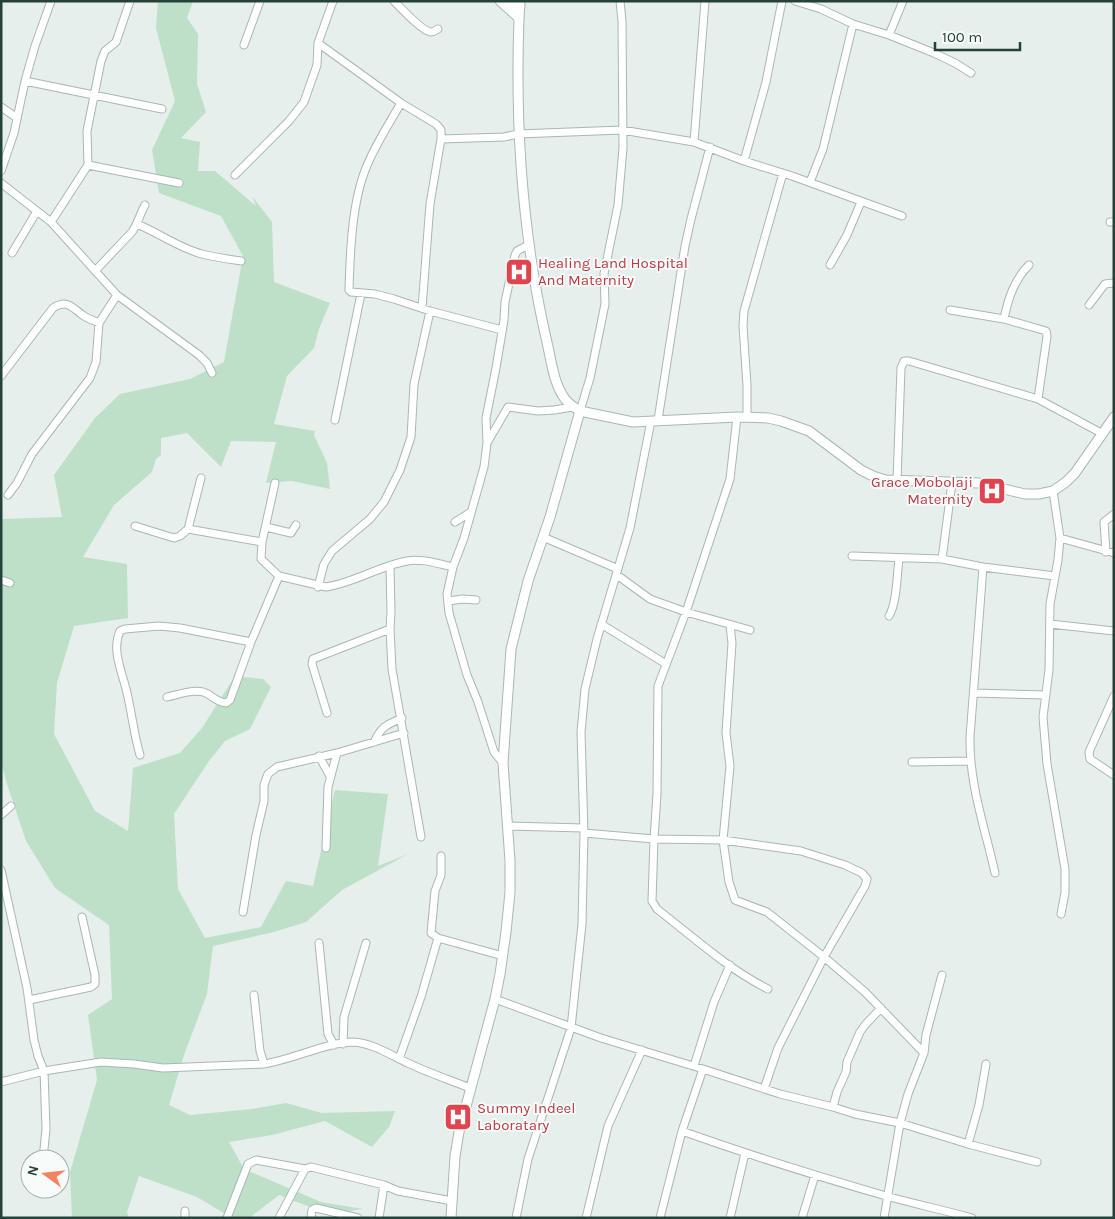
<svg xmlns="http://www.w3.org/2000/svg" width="1115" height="1219" font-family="Karla,sans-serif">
	<rect width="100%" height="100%" fill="#e6efeb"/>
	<path fill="#bfe0c8" d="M158 1H193L187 18 198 34 197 84 206 112 181 138 200 142 198 171H215L256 206 252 196 272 222 274 282 330 303 319 329 314 348 287 376 274 424 315 431 314 435 327 463 330 489 292 481 266 483 276 442 231 441 221 467 187 433 161 438V455L156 459 152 472 114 505 83 557 127 564 128 618 74 626 57 683 54 734 95 811 128 831 133 768 180 753 202 728 235 676 263 679 271 687 250 729 225 741 209 761 174 814 178 889 205 938 261 927 286 881 313 886 335 790 388 794 378 866 408 854 342 890 306 922 274 932 213 946 207 994 184 1055 169 1105 190 1115 252 1109 286 1103 322 1113 395 1111 389 1127 372 1147 325 1121 272 1135 229 1142 244 1169 321 1202 363 1209C326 1215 312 1208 279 1195L249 1218H232L197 1197 139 1176 127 1212 129 1218H72L70 1172 97 1080 88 1015 112 999 109 925 55 888 26 841 7 784 1 762V605L3 575 1 574V519L62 517 54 475 95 418 120 394 190 379 224 362 243 256 221 216 159 193 152 150 175 101 156 28Z"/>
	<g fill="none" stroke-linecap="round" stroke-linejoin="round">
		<g stroke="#a8b8b2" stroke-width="9">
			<path id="minor" d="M394 1C401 8 423 32 431 32 434 32 436 30 438 29
				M795 1 821 9 853 24 889 35 934 53 955 63 971 73
				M889 35 903 1
				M318 43 401 103 436 124 441 130V139L504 137 518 134 622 130 694 142 744 161 792 176 902 216
				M244 45 260 1
				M25 81 162 109
				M401 103C389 124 375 145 366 168 352 202 350 253 349 290L351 292 375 294 394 299 430 311 502 330
				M1 107 17 118
				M694 142 705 1
				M744 161 766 82 782 1
				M88 165 179 183
				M1 171 14 133 25 81 35 46 51 1
				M235 175 289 121 304 102 317 65 318 43 333 1
				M810 182 823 149 853 24
				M1 183 51 222 117 295 199 355 207 363 212 373
				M51 222 88 165 87 131 101 61 105 51 116 42 130 1
				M1110 222H1114
				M137 224C159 233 179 248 202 254 214 257 228 259 241 261
				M12 253 37 211
				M830 265 847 235 861 202
				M95 271 132 232C138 223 140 214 145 205
				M1089 305 1105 284 1114 283
				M422 308 430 204 441 139
				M950 310 1004 319 1046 331 1047 336 1038 399
				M1004 319C1008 299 1014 280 1029 265
				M1 376 53 308C68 299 71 307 84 316 89 319 94 321 99 323
				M580 411 590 378 605 304 604 274 618 205 623 148 622 21 620 1
				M737 417 730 479 686 612 658 686 657 794 654 839 652 901 657 909C693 937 728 969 768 989
				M747 417V385L743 326 744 311 783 173
				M335 420 361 294
				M658 420 685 246 691 219 710 147
				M487 443 508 407 538 411 554 410 573 407
				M897 481 901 368 904 361H909L1038 399 1103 434
				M275 483 262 542 261 559 279 576 326 587C354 583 379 566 407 561 422 558 439 564 453 567
				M1053 491 1060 538 1058 560 1050 604 1049 670 1043 717 1047 764 1065 869V893L1061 914
				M8 495 17 483 32 454 90 378 96 362 99 323 117 295
				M455 522 471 512
				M135 526 174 538 180 536 188 529 201 478
				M266 527 291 533 296 525
				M188 529 262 542
				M543 537 618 569
				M1060 538 1114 553
				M1106 552 1104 522 1114 514
				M852 556 942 559 983 567 1055 576
				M942 559 952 483
				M390 566 391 612 390 629 392 669 421 837
				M983 567 970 737C969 784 985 828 995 873
				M617 575 650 599 686 612 750 630
				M1 580 10 583
				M318 587 324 564 332 551 370 519 384 502 400 470 411 437 414 384 430 311
				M448 601 463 599 476 600
				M889 616C897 603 897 574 899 558
				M601 624 666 664
				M1050 624 1114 631
				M730 625 732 643 726 733 730 766 723 840 729 882 735 900 767 912 824 957 865 992 924 1053 908 1094 900 1123 884 1218
				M974 693 1046 695
				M1114 696 1089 752 1090 759 1114 775
				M167 697C178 695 197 687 208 694 214 698 218 702 226 703L230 700 251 642 279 576
				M327 713 312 664 313 659 390 629
				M374 742C382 726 386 725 402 718
				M140 755C134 735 132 714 127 693 123 674 111 651 120 631L125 629 159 626 180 628 251 642
				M319 756 330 776
				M912 762 970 761
				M503 763 494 752 478 702 467 675 449 613 447 594 453 567 464 538 484 467 487 443 486 418 496 368 504 320 505 302 515 255 517 251 528 245
				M1 815 11 806
				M508 826 583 828
				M584 833 654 839 723 840 801 851 845 865 862 873 867 879 865 886 824 957 778 1048 764 1089
				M326 848 328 787 337 753
				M1 870 27 988 34 1040 38 1056 44 1071 46 1129 43 1159
				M243 912 256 835 264 801V785L268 774 277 767 337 753 404 733
				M438 938 431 933 435 891 441 875V856
				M319 943 328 1034 334 1045
				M254 995 260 1051 264 1064
				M495 999 601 1038 703 1069 682 1131 660 1218
				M29 1000 91 987 95 984V975L82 917
				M343 1044 344 1017 366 943
				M924 1053 926 1035 942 975
				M399 1059 421 997 438 938 503 956
				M694 1066 714 1002 730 965
				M703 1069 780 1094 833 1107 855 1114 900 1123 968 1144 1037 1162
				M1 1082 44 1071 101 1062 134 1064 163 1068 264 1064C291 1060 328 1042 353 1042 373 1043 392 1056 410 1064 429 1073 450 1080 470 1088
				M833 1107 837 1092 846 1072 847 1062 860 1032 865 1025 881 1008
				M682 1131C749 1155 817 1176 886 1196 915 1204 943 1210 972 1218
				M968 1144 979 1105 986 1064
				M185 1211V1218
				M227 1218 248 1164 256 1160 305 1169
				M279 1218 305 1169 311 1167 384 1185 398 1191 452 1201
				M311 1218 312 1210 316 1208 358 1218
				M379 1218 384 1185
				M516 1218 528 1159 571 1028 582 924 584 833 581 732 585 689 597 639 630 528 651 421
				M586 1218 608 1126 642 1050
				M730 1218 745 1153
				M802 1218 815 1175"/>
		</g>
		<g stroke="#a8b8b2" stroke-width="11">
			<path id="tertiary" d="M519 18C515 126 522 233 546 338 551 358 553 383 565 399 569 404 575 408 580 411L633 422 737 417 768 418 781 421 809 431 861 470 873 476 886 480 979 483 1025 494H1039L1053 491 1066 482 1075 473 1114 417
				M451 1218 455 1156 459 1132 495 999 500 974 506 932 510 892V861L503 763 511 649 528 581 550 517 580 411"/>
		</g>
		<g stroke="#a4bbb3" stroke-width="11">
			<path id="secondary" d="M500 1 519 18
				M511 1 520 7
				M519 18 520 1"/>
		</g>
		<use href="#minor" stroke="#fff" stroke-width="7"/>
		<use href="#tertiary" stroke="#fff" stroke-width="9"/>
		<use href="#secondary" stroke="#fff" stroke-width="9"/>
	</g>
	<defs>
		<g id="hospital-square" transform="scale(1.4375)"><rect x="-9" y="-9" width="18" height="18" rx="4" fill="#e0444e" stroke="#f7fbf9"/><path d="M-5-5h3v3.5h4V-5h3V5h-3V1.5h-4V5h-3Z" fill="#fff"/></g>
	</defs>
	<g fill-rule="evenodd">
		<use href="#hospital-square" x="519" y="272"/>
		<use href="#hospital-square" x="992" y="491"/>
		<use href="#hospital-square" x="458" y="1117"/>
	</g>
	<g text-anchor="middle" stroke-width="4" stroke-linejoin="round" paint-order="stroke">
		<g font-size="15" fill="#be3a42" stroke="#f7fbf9" text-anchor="start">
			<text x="538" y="268">Healing Land Hospital<tspan x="538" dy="17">And Maternity</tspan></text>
			<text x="973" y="487" text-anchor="end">Grace Mobolaji<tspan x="973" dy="17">Maternity</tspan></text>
			<text x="477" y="1113">Summy Indeel<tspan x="477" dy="17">Laboratary</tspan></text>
		</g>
	</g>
	<rect width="1115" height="1219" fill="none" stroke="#24423a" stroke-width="5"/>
	<g transform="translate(45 1174) rotate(285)"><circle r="24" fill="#f7fbf9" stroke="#a3b1ad"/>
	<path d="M0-4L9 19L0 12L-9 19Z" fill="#f4845f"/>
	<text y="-8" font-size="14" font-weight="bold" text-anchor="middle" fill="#24423a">N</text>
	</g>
	<path d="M935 42v8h85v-8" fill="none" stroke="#24423a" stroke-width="2.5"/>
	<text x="942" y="42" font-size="15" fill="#24423a" stroke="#f7fbf9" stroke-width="4" paint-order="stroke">100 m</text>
</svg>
